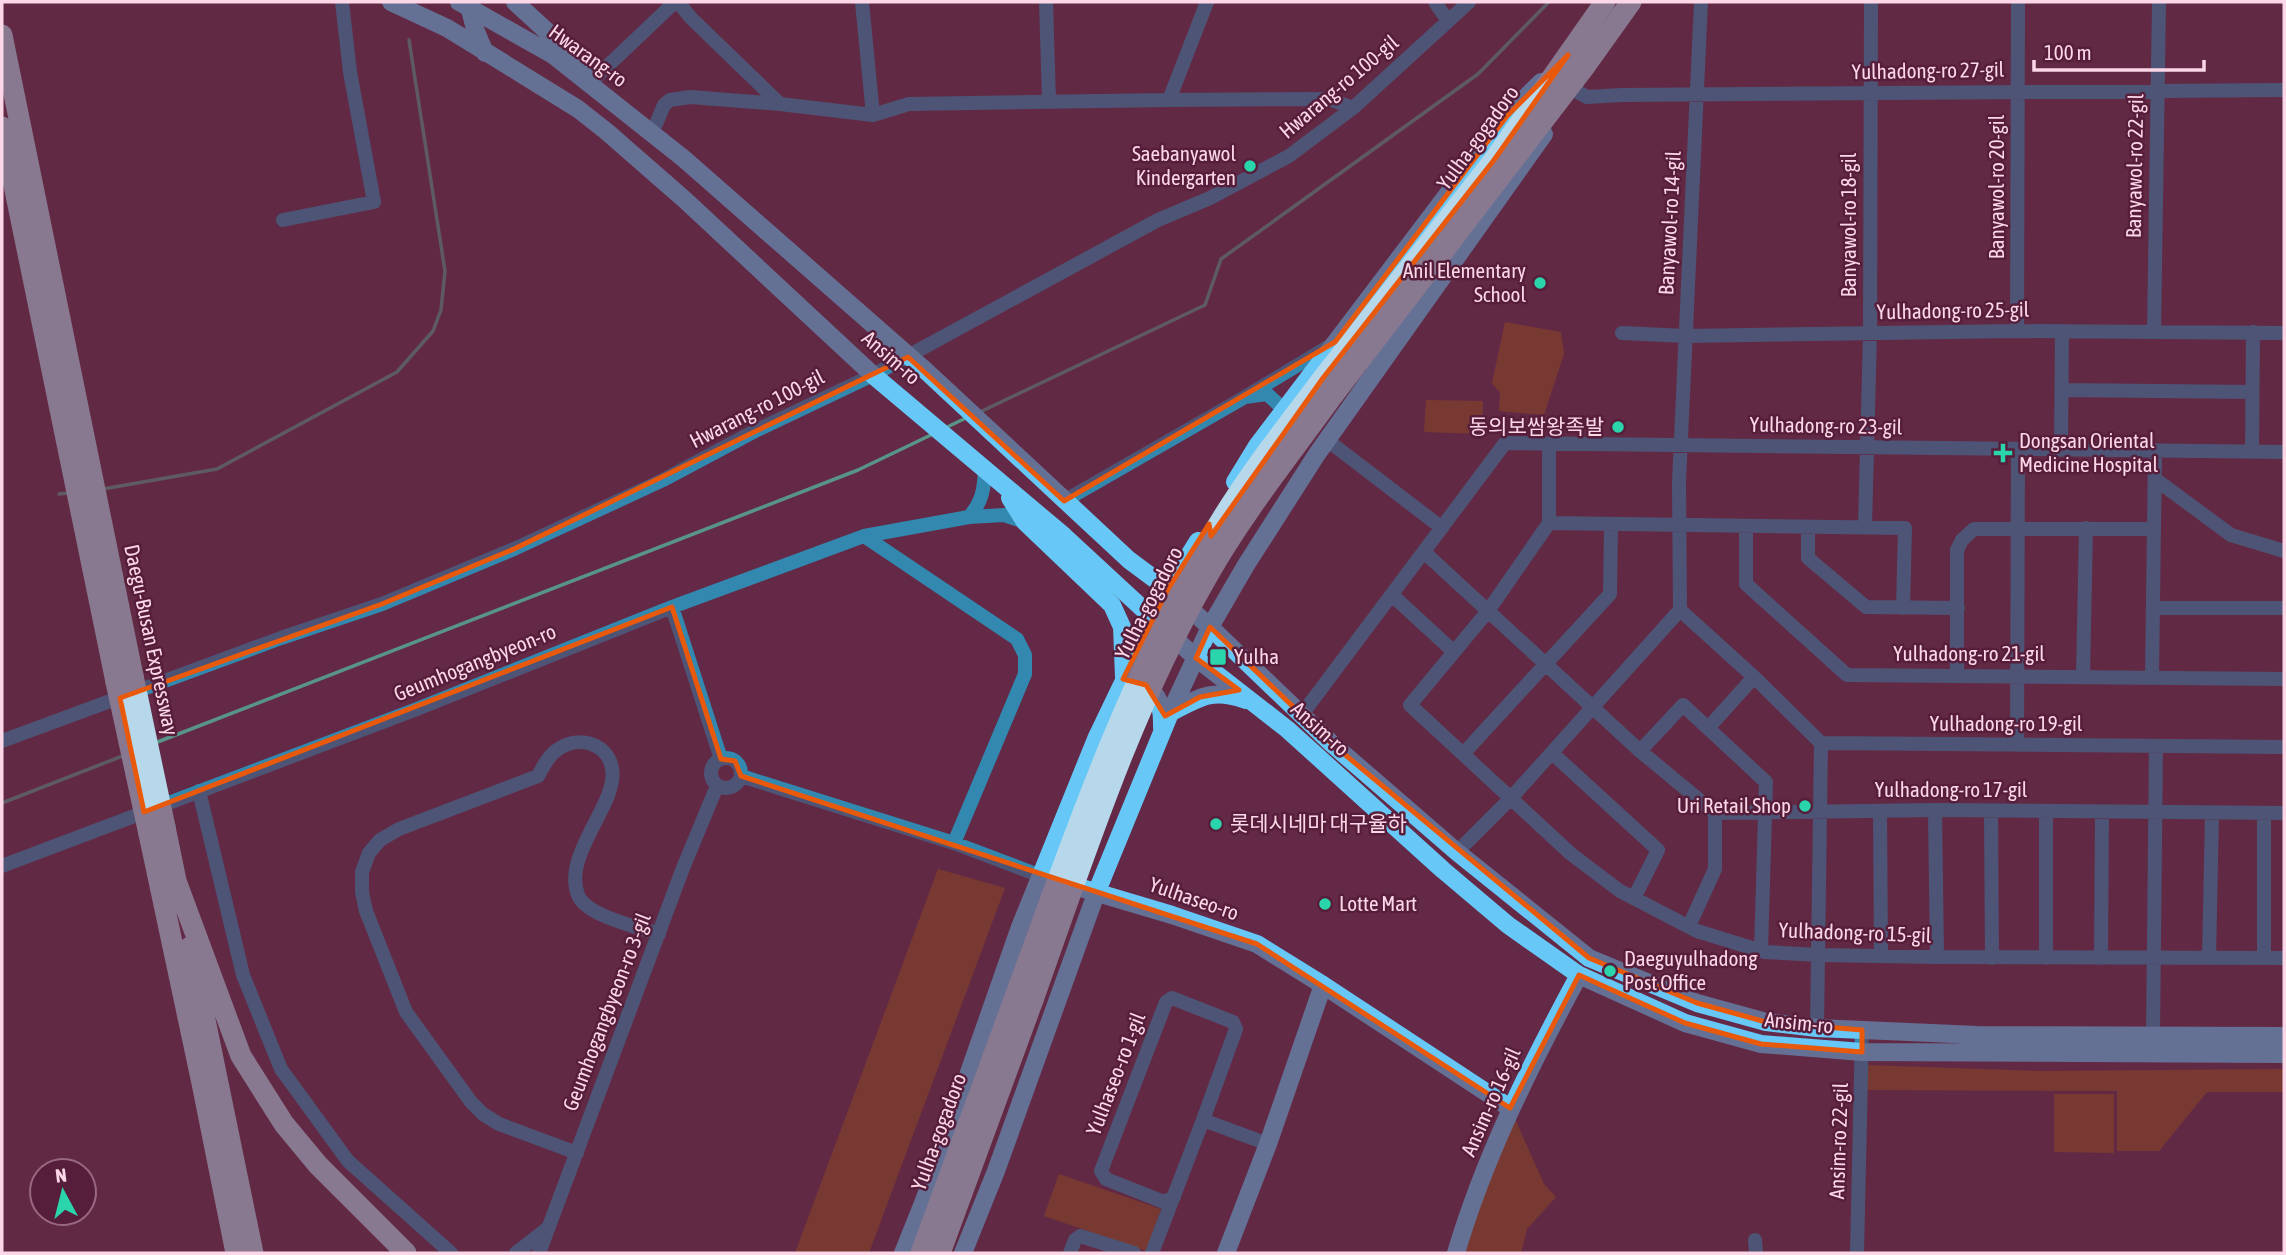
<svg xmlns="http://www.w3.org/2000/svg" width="2286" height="1255" font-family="'Asap Condensed','Noto Sans KR',sans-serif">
	<rect width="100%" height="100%" fill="#632946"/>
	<path fill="#924c1b" d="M1505 322 1561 332 1564 354 1544 415 1499 411 1500 393 1492 383Z
		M1426 400 1483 401 1482 434 1424 432Z
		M938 869 1005 888 869 1253H795Z
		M1863 1065 2041 1071 2284 1069V1092H2207L2159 1151H2117V1091L1861 1090Z
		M2054 1094H2114V1153L2054 1152Z
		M1510 1108 1544 1184 1556 1197 1527 1229 1521 1253H1460Z
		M1059 1174 1161 1209 1146 1251 1044 1216Z"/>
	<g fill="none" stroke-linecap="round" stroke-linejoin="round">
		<path stroke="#589588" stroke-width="3.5" d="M980 412 1205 305 1221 259 1478 74 1549 2
			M945 428 966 418
			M103 489 217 469 397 372 433 331 441 310 445 271 409 40
			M59 494 68 493
			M155 743 858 470 935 433
			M2 803 125 755"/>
		<path stroke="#3388af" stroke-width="14" d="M678 2 691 18 780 104
			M862 2 873 115
			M1046 2 1049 101
			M1435 2 1448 21
			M1701 2 1679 482 1680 610 1754 677 1821 743 2284 747
			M596 77 675 2
			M1574 90 1587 97 1622 95 2284 90
			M1169 100 1329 99 1353 108
			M656 124 664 105 670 100 690 97 780 104 873 115 909 104 1169 100 1207 2
			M283 220 374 202 350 72 342 2
			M2017 331 2018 2
			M2154 332 2159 2
			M1622 333 1686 336 2017 331 2284 333
			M2062 390 2252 392
			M1282 413 1279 405 1267 394 1245 397 1331 345
			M1327 440 1442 528
			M1549 444V523L1488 611 1410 705 1571 854 1620 891 1697 931 1765 952 1818 955 1937 957 2284 958
			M2061 450 2062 331
			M2252 452 2253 332
			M985 470C984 490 982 502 969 517L1004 515 1025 522
			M2155 479 2231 535 2284 551
			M1064 501 1245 397
			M1549 523 1905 528 1903 608
			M1746 526V584L1847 675 2284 679
			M1808 527V558L1866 607 1958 608
			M1865 527 1870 333 1871 2
			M864 536 1017 639 1025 655V674L954 843
			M1424 552 1640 751 1715 813 1935 810 2284 813
			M1392 595 1454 652
			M672 607 721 759
			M2153 608H2284
			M1957 675V550L1962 540 1974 529H2154
			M2083 676 2086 528
			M2152 677 2155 451
			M1303 713 1505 443 2284 452
			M1709 727 1754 677
			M2 741 281 638 382 604 514 549 663 480 755 431 873 375 1158 220 1210 198 1289 156 1353 108 1469 2
			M2017 745 2018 449
			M1640 751 1683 705 1766 782 1761 950
			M1552 753 1658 850 1634 898
			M1463 754 1610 594 1611 524
			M711 773a15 15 0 1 1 30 0a15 15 0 1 1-30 0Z
			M741 776 954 843 1041 876
			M199 791 243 975 281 1069 348 1161 451 1253
			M1935 810 1937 957
			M1991 811 1992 958
			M1880 812 1881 956
			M1457 852 1511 798 1680 610
			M2 866 417 709 672 607 864 536 969 517
			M1689 926 1715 869V813
			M2046 958V811
			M2101 958 2102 812
			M2209 958 2212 813
			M2264 958V813
			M1817 1028 1821 743
			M2153 1035 2156 746
			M577 1153 499 1124 483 1114 471 1102 406 1012 366 911 362 892V872L369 853 380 840 399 829 538 776C543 767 548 756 557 750 577 735 607 742 612 768 619 803 562 854 578 895 586 916 638 927 659 934
			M1174 1197 1164 1202 1106 1179 1101 1171 1166 1002 1172 998 1233 1022 1236 1029 1203 1120 1268 1144
			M1755 1240 1756 1253
			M516 1253 548 1228
			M539 1253 683 868 717 786
			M1070 1253 1075 1240 1080 1236 1134 1253
			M1152 1253 1203 1120
			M1857 1253 1862 1030"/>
		<path stroke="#67c7f6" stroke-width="18" d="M391 2 447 28 578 109 606 131 685 200 873 375 1064 536 1196 658 1287 729 1443 870 1508 925 1579 975 1685 1023 1761 1044 1862 1052 2284 1054
			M459 2 553 55 683 158 926 371 1129 560 1168 589 1210 627 1331 743 1457 852 1589 958 1697 1003 1766 1022 1817 1028 1977 1035 2284 1036
			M468 2 475 29 485 53
			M515 2 589 70
			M1235 482 1257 446 1507 116 1541 82
			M1010 498 1025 522 1112 605 1122 627 1124 677C1154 689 1163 694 1162 728
			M1170 713C1200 697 1212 688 1246 700
			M1061 882 1172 915 1257 944 1323 985
			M903 1253 925 1198 1020 927 1096 739 1168 589 1198 541
			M963 1253 996 1171 1097 891 1170 713 1210 627 1246 565 1317 454 1544 134
			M1226 1253 1268 1144 1323 985 1510 1108
			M1456 1253C1485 1155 1531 1064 1579 975"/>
		<path stroke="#b6d8ea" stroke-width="21" d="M2 35 133 676
			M2 127 116 682
			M1323 378 1494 160 1605 2
			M1334 394 1586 65 1631 2
			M165 827 179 895
			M149 834 202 1083 236 1253
			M176 881 241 1056 284 1124 318 1165 406 1253
			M190 947 253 1253
			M921 1253 1015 997
			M940 1253 1033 1000"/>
		<path stroke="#b6d8ea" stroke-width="21" d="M133 676 165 827
			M116 682 149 834
			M1015 997C1072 841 1126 683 1210 539 1242 482 1284 430 1323 378
			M1033 1000C1084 857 1131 710 1207 577 1243 513 1291 454 1334 394"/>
	</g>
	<path d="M0 0H2286V1255H0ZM1568 55 1494 160 1323 378 1211 536 1209 524 1168 589 1123 679 1146 685 1165 716 1200 697 1239 690 1196 658 1210 627 1331 743 1589 958 1697 1003 1766 1022 1862 1030V1052L1761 1044 1685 1023 1579 975 1510 1108 1257 944 741 776 735 761 721 759 672 607 144 812 120 698 382 604 514 549 908 357 1064 501 1335 342 1507 116Z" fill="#632946" fill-opacity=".55" fill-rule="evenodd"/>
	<path fill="none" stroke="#e8590c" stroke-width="5" stroke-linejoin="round" d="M1568 55 1494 160 1323 378 1211 536 1209 524 1168 589 1123 679 1146 685 1165 716 1200 697 1239 690 1196 658 1210 627 1331 743 1589 958 1697 1003 1766 1022 1862 1030V1052L1761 1044 1685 1023 1579 975 1510 1108 1257 944 741 776 735 761 721 759 672 607 144 812 120 698 382 604 514 549 908 357 1064 501 1335 342 1507 116Z"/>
	<g fill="#2bd5ac" stroke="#571e3b" stroke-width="2.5">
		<circle cx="1250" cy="166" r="7"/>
		<circle cx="1540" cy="283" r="7"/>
		<circle cx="1618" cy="427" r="7"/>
		<path d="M1999.5 442.5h7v7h7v7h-7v7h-7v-7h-7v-7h7z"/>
		<rect x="1209" y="648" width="18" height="18" rx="3.5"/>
		<circle cx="1805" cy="806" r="7"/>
		<circle cx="1216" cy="824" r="7"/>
		<circle cx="1325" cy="904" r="7"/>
		<circle cx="1610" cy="971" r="7"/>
	</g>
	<g text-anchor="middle" stroke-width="5" stroke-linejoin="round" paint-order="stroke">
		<g font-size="21" fill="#fcd7e7" stroke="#571e3b">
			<text transform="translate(588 56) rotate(36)" y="7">Hwarang-ro</text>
			<text transform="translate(1928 71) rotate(-1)" y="7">Yulhadong-ro 27-gil</text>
			<text transform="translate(1339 87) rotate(-40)" y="7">Hwarang-ro 100-gil</text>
			<text transform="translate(1478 138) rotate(-54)" y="7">Yulha-gogadoro</text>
			<text transform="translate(2135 166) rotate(-89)" y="7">Banyawol-ro 22-gil</text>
			<text transform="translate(1997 187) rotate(-90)" y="7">Banyawol-ro 20-gil</text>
			<text transform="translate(1670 223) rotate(-87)" y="7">Banyawol-ro 14-gil</text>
			<text transform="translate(1849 225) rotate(-90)" y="7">Banyawol-ro 18-gil</text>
			<text transform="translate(1953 311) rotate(-1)" y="7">Yulhadong-ro 25-gil</text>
			<text transform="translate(891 358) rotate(41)" y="7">Ansim-ro</text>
			<text transform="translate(757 409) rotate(-27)" y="7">Hwarang-ro 100-gil</text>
			<text transform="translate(1826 426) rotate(1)" y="7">Yulhadong-ro 23-gil</text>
			<text transform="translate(1149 603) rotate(-63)" y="7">Yulha-gogadoro</text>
			<text transform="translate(151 640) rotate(78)" y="7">Daegu-Busan Expressway</text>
			<text x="1969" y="661">Yulhadong-ro 21-gil</text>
			<text transform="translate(475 663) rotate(-22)" y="7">Geumhogangbyeon-ro</text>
			<text x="2006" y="731">Yulhadong-ro 19-gil</text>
			<text transform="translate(1320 729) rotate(42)" y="7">Ansim-ro</text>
			<text x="1951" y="797">Yulhadong-ro 17-gil</text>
			<text transform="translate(1194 899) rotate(19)" y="7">Yulhaseo-ro</text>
			<text transform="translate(1855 933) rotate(2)" y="7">Yulhadong-ro 15-gil</text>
			<text transform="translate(607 1012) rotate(-69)" y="7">Geumhogangbyeon-ro 3-gil</text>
			<text transform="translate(1799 1023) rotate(6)" y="7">Ansim-ro</text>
			<text transform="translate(1116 1074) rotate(-69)" y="7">Yulhaseo-ro 1-gil</text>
			<text transform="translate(1491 1102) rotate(-66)" y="7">Ansim-ro 16-gil</text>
			<text transform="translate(939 1132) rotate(-70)" y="7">Yulha-gogadoro</text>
			<text transform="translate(1839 1141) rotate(-88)" y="7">Ansim-ro 22-gil</text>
		</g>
		<g font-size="21" fill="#fcd7e7" stroke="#571e3b" text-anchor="start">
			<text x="1236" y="161" text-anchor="end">Saebanyawol<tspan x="1236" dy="24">Kindergarten</tspan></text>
			<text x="1526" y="278" text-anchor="end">Anil Elementary<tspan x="1526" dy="24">School</tspan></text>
			<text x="1604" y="434" text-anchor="end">동의보쌈왕족발</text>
			<text x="2019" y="448">Dongsan Oriental<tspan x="2019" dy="24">Medicine Hospital</tspan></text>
			<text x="1234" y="664">Yulha</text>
			<text x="1791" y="813" text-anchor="end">Uri Retail Shop</text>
			<text x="1230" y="831">롯데시네마 대구율하</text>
			<text x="1339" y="911">Lotte Mart</text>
			<text x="1624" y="966">Daeguyulhadong<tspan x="1624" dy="24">Post Office</tspan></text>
		</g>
	</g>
	<rect width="2286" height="1255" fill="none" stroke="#fcd7e7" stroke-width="7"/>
	<g transform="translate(63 1192) rotate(353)"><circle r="33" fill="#571e3b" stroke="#996880" stroke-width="2"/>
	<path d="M0-5L12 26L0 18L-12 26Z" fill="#2bd5ac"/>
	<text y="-10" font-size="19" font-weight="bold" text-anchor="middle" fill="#fcd7e7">N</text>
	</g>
	<path d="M2034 60v10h170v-10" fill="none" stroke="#fcd7e7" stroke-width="3.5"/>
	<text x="2044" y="60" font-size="21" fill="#fcd7e7" stroke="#571e3b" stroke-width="5" paint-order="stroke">100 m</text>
</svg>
